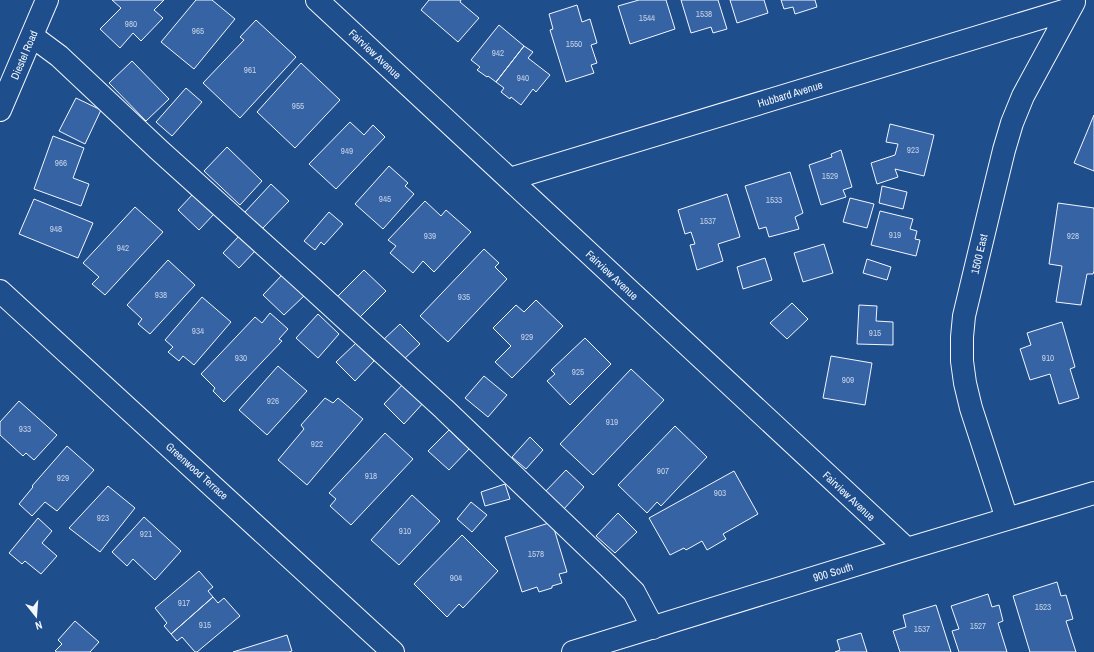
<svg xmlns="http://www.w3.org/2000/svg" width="1094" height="652" font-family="'Archivo Narrow',sans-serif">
	<rect width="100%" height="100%" fill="#1f4e8c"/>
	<path fill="#3563a3" stroke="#f2f6ff" d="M112 0H164L154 10 163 18 141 41 133 33 120 48 100 29 121 8Z
		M196 0H212L235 19 194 69 161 42Z
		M429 0H461L460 2 479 18 458 42 421 10Z
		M639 0H666L675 29 630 44 618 6Z
		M681 0H718L727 29 713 33 711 27 691 33Z
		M730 0H764L768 13 737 23Z
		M781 0H815L817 7 795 14 793 7 784 9Z
		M577 5 582 22 590 19 597 43 591 45 597 63 591 65 594 73 566 82 550 30 553 29 549 14Z
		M256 20 296 57 240 118 203 83 244 40 240 37Z
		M499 25 524 46 496 82 488 76 487 77 477 70 480 67 471 60Z
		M524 46 533 52 528 58 550 75 536 92 533 89 521 105 511 97 510 99 501 92 504 88 496 82Z
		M132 61 169 99 146 121 109 83Z
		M301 63 340 100 295 148 257 112Z
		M186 88 202 102 172 136 156 122Z
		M76 98 101 110 85 144 59 131Z
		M1094 115V171L1074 163Z
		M350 122 364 135 373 125 385 137 336 189 309 164Z
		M890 124 934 135 924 176 895 169 898 177 877 184 871 163 895 155 898 144 886 142Z
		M53 136 84 148 73 178 89 184 81 206 34 189Z
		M227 147 262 181 240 205 204 171Z
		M841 150 852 187 843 190 846 197 821 205 809 165 832 157 831 154Z
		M389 166 408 183 405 186 414 194 383 229 355 204Z
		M790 172 803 213 795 217 799 229 769 237 766 227 759 229 745 186Z
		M271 184 289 201 262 229 245 212Z
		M882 186 907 192 903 209 879 203Z
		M193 194 214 214 199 230 178 210Z
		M727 194 740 237 718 244 723 261 697 270 690 245 695 244 691 232 685 234 678 210Z
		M850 198 874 204 867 228 843 222Z
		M34 199 93 223 78 258 19 234Z
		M425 201 441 216 446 210 471 232 434 272 423 261 413 273 390 253 396 246 388 240Z
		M1058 203 1094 208V271L1093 274H1087L1081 305 1056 302 1062 266 1049 264Z
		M135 207 163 232 105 295 92 284 99 277 83 263Z
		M880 211 913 219 910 229 917 231 915 239 920 240 916 256 871 245Z
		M329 212 343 224 324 245 321 242 315 250 304 241Z
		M240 235 256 250 239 268 223 253Z
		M824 244 833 273 803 282 794 253Z
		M484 249 499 263 495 267 507 279 448 342 420 316Z
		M765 258 772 280 743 289 737 267Z
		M867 259 891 267 887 280 863 273Z
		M168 260 195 285 150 334 138 324 142 319 127 305Z
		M364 270 386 291 359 318 337 297Z
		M283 274 305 295 284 315 263 295Z
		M202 297 231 322 194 365 183 356 179 361 168 352 173 347 165 340Z
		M536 300 563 326 512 378 495 362 511 346 493 328 516 305 524 312Z
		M792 303 808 319 787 339 770 323Z
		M859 305 877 306 876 321 893 322V345L857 344Z
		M270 313 288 329 279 339 282 341 224 402 213 391 215 388 201 374 255 317 262 323Z
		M318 314 339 334 318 358 296 338Z
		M1062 322 1075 367 1070 369 1079 398 1059 404 1050 374 1030 380 1020 349 1031 345 1027 333Z
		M400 324 420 344 402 361 382 341Z
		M585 338 611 364 570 405 547 381 555 374 551 370Z
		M356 343 374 361 355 381 336 362Z
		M831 356 872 363 865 405 823 398Z
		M278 366 307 391 267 435 239 410Z
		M631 369 664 400 593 475 560 444Z
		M484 376 507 395 488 417 465 398Z
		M405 382 425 401 404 424 384 404Z
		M325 398 333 403 338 398 363 419 307 485 278 460 304 429 301 425Z
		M19 401 57 435 34 460 26 453 23 456 0 435V422Z
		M675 426 707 457 661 506 657 502 647 513 618 485Z
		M449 430 469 449 449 470 428 451Z
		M385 433 413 459 351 525 330 506 336 499 329 493Z
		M530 437 543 450 526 469 512 457Z
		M67 446 94 470 57 511 45 502 32 516 19 504 33 487 32 486Z
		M566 470 584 487 563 510 544 493Z
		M734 471 758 514 723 534 726 539 707 550 702 541 686 550 684 548 670 555 649 518Z
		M505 484 510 499 485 506 481 492Z
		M108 486 135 508 100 552 69 528Z
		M412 495 440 521 399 565 371 540Z
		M471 502 487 515 472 532 457 519Z
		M618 513 637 532 615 553 596 536Z
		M144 517 181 551 155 580 133 559 127 566 112 552Z
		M38 518 52 531 42 543 57 556 41 574 25 561 22 564 9 553Z
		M552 522 567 572 559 574 562 583 552 586V588L539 592 537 587 522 592 505 537Z
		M462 535 498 571 463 608 459 604 447 617 414 584Z
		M199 571 213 587 208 591 213 597 171 634 164 626 167 623 155 608Z
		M1057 582 1061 596 1066 595 1073 619 1066 621 1076 652H1030L1013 596Z
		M988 594 992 607 999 605 1003 621 998 623 1007 652H959L952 631 959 629 951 606Z
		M213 597 218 603 224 598 240 616 197 652H195L182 637 177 641 171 634Z
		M936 605 951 652H900L893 631 906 627 903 615Z
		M75 621 99 642 90 652H57L55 651 62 644 58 640Z
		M861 633 867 652H835L840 650 837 640Z
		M287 635 292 651 289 652H233Z"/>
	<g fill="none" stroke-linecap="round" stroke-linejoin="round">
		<g stroke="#f2f6ff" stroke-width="24">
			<path id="minor" d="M317 0 907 549
				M32 36 59 56 159 150 313 289 444 409 609 567 634 592 653 628
				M0 110 47 0
				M510 179 1070 9
				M0 291 393 652
				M1007 519 971 408 965 383 962 361V337L964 316 993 195 1004 150 1012 123 1023 96 1074 2
				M573 652 907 549 1094 493"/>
		</g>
		<use href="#minor" stroke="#1f4e8c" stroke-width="22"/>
	</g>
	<g text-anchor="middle" stroke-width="3" stroke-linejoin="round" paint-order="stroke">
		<g font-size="9" fill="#c3d1e8">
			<text x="704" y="17">1538</text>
			<text x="647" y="21">1544</text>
			<text x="131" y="27">980</text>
			<text x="198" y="34">965</text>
			<text x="574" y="47">1550</text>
			<text x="498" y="56">942</text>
			<text x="250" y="73">961</text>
			<text x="523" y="81">940</text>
			<text x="298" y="109">955</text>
			<text x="913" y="153">923</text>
			<text x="347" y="154">949</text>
			<text x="61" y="166">966</text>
			<text x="830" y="179">1529</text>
			<text x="385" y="202">945</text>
			<text x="774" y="203">1533</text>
			<text x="708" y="224">1537</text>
			<text x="56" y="232">948</text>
			<text x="895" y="238">919</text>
			<text x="430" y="239">939</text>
			<text x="1073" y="239">928</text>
			<text x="123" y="251">942</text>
			<text x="161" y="298">938</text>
			<text x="464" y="300">935</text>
			<text x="198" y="334">934</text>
			<text x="875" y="336">915</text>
			<text x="527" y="340">929</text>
			<text x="241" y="361">930</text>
			<text x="1048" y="361">910</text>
			<text x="578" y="375">925</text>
			<text x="848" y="383">909</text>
			<text x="273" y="404">926</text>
			<text x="612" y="425">919</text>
			<text x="25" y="432">933</text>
			<text x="317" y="447">922</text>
			<text x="663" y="474">907</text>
			<text x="371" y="479">918</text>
			<text x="63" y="481">929</text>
			<text x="720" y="496">903</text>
			<text x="103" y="521">923</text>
			<text x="405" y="534">910</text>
			<text x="146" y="537">921</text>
			<text x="536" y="557">1578</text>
			<text x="456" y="581">904</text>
			<text x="184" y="606">917</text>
			<text x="1043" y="610">1523</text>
			<text x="205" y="628">915</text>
			<text x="978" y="629">1527</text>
			<text x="922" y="632">1537</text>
		</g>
		<g font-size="11" fill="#f2f6ff" stroke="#1f4e8c">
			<text transform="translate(375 54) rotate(43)" y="4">Fairview Avenue</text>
			<text transform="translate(24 55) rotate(-67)" y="4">Diestel Road</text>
			<text transform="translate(790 94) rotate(-17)" y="4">Hubbard Avenue</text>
			<text transform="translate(979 254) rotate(-77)" y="4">1500 East</text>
			<text transform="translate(612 275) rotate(43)" y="4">Fairview Avenue</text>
			<text transform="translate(197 471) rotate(42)" y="4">Greenwood Terrace</text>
			<text transform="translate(849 496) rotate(43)" y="4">Fairview Avenue</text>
			<text transform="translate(833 572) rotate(-17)" y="4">900 South</text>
		</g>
	</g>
	<g transform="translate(36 616) rotate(163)" stroke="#1f4e8c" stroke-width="3" paint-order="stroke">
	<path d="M0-3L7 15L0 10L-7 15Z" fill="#f2f6ff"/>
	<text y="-6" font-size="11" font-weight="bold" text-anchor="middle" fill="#f2f6ff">N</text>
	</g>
</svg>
